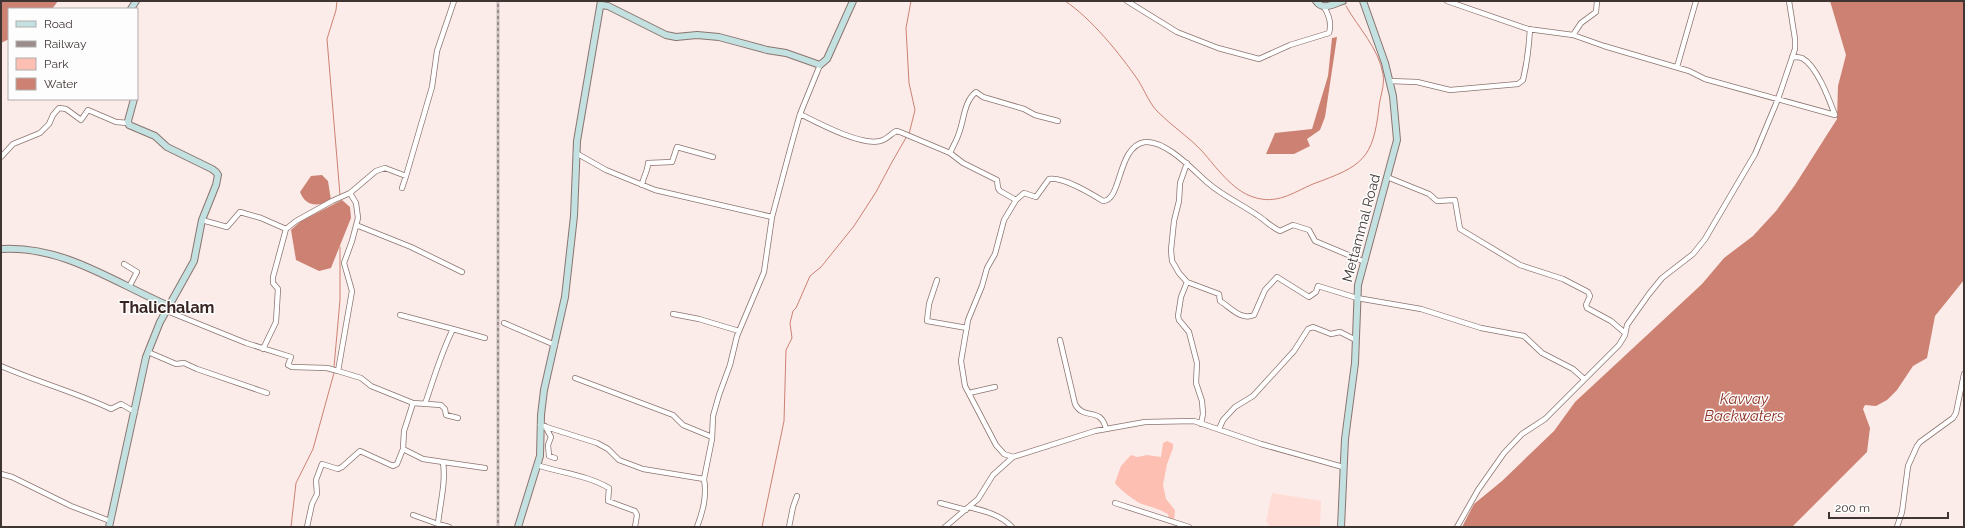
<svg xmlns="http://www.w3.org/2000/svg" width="1965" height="528" font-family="Raleway,sans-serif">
	<rect width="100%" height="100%" fill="#fcece9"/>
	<path fill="#ffdcd5" d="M1272 493 1321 501 1320 527H1270L1266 521Z"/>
	<path fill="#fdbfb2" d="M1167 441 1173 444V448L1167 464 1163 485 1166 499 1175 510 1174 521 1169 519 1168 514C1159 509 1151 507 1142 504 1136 502 1118 488 1115 483L1121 466 1131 455 1137 457 1147 455 1161 457 1163 443Z"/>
	<path fill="#cc8172" d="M1 1H58L52 9H9V39L1 43Z
		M1830 1H1964V280L1935 316 1927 358 1913 366 1897 390 1887 400 1876 406 1865 405 1863 409 1870 428 1867 452 1792 527H1462L1474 504 1502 481 1554 431 1575 402 1702 284 1724 258 1753 236 1776 211 1795 185 1837 119 1838 86 1846 55Z
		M1337 37 1325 117 1320 130 1307 139 1310 146 1294 154H1266L1275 133 1312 129 1328 76 1332 38Z
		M322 175 328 181 331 200C318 207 306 207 300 192L311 176Z
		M342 200 350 207 351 218 331 268 319 271 296 260 291 230 301 221Z"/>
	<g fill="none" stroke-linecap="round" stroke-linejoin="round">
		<path stroke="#cc8172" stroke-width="1" d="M337 1 336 10 327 39 340 195
			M1065 1C1091 18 1120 54 1138 80 1145 91 1150 105 1159 113 1173 127 1189 137 1202 151 1216 167 1232 190 1253 197 1277 205 1292 193 1313 184 1362 166 1373 160 1379 107 1380 96 1385 86 1383 74 1378 47 1359 29 1346 6
			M909 134 915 110 909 83 906 28 911 1
			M334 367 340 300V247
			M291 527 296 483 313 449 334 373
			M762 527 784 421 786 350 792 338 790 323 793 311 796 308 810 276 821 267 854 226 876 192 892 162 907 136"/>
		<g stroke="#8b746f" stroke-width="6">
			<path id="minor" d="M1127 1 1177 32 1218 48 1259 59 1290 45 1329 33C1332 23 1329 15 1324 7
				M1447 1 1528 29 1573 35 1604 46 1689 71 1705 79 1835 115
				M1573 35 1581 23 1596 12 1597 1
				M1792 57C1795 57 1799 57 1802 58 1817 66 1829 99 1835 115
				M1677 67 1696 1
				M1389 81 1417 82 1450 90 1518 84 1523 80C1527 63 1529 47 1530 29
				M800 114C818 123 861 146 880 141 886 140 891 134 896 131L900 132 950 153 963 163 997 180 998 188 1000 191 1016 200 1004 220 995 254 987 268 982 286 968 320 961 361 965 386 996 445 1004 454 1013 457
				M576 153 606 170 655 190 772 217
				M950 153C953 146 957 140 959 133 964 120 964 101 976 92L983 97 1024 109 1035 115 1058 121
				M1 157 13 144 40 133 49 124 53 115 59 108 66 109 81 120 88 110 116 122 128 123
				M1187 163 1180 183 1179 201 1174 221 1171 250 1172 261 1179 273 1187 282
				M1387 177 1429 194 1437 201 1455 200 1460 229 1520 265 1563 279 1588 292 1590 296 1586 305 1587 308 1611 321 1625 333
				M642 185C643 177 648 171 648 163L672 162 677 147 713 157
				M402 188 406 176
				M350 193 356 203 358 218 352 241 344 263 352 291 338 371 361 378 371 386 413 403 404 431 403 449 423 459 443 462C446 483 440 503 438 524L449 527
				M1016 200 1024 193 1036 197 1049 179C1064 177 1090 193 1103 201 1122 201 1117 146 1145 142 1166 140 1194 171 1208 183 1223 196 1241 204 1257 215 1265 220 1271 227 1280 231L1293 225 1309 230 1315 241 1365 262
				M202 220 227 227 240 212 261 218 286 229 296 221 332 201 350 193 376 171 385 168 406 176 432 87 437 51 454 1
				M356 225 411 247 462 272
				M124 264 137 272 129 287
				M937 280 929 304 927 321 967 328
				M167 311 246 343 291 357 288 365 292 367 327 368 338 371
				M673 314 699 319 739 331
				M400 315 453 329
				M504 323 555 345
				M1060 340 1075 404C1084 421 1101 406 1106 429
				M263 349 276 322 278 289 273 283V277L286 229
				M148 352 176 364 184 363 197 369 267 393
				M1 366C37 382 75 392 111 409L121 404 135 412
				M575 378 673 415 683 425 712 437
				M969 393 995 387
				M413 403 441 405 445 409 446 415 458 418
				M425 404C434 378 441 353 453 329L485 338
				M1201 424 1203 414 1202 401 1196 383 1197 363 1189 332 1179 320 1178 316 1181 297 1187 282 1219 294 1220 301C1230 307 1241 321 1254 315L1265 290 1277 277 1309 297 1316 292 1318 286 1357 298 1421 309 1481 328 1524 336 1542 353 1573 369 1584 379
				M540 425 597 443 608 449 619 460 643 469 704 479 712 439 713 416 719 395 730 365 737 336 764 272 772 217 791 146 800 114 820 65
				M545 426 551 437 548 445 549 456 555 458
				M1219 429 1223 420 1235 407 1253 396 1294 351 1308 329 1313 327 1331 334 1340 332 1356 340
				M443 462 485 468
				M537 465C561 473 587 475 609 488L608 501 635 511 637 515 635 527
				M1 474 12 477 71 506 110 521
				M940 503 966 510
				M1115 503 1189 527
				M969 507C985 511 1001 515 1012 527
				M413 515 438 524
				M307 527 312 504 317 494 316 480 322 464 338 469 342 467 360 451 393 466 397 464 403 449
				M697 527C703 511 707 496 704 479
				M789 527 793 507 797 496
				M945 527 978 499 993 475 1013 457 1095 431 1145 422 1194 421 1261 444 1343 467
				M1457 527 1478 490 1504 453 1522 434 1545 419 1619 345 1625 335 1627 325 1649 294 1662 278 1693 254 1705 239 1755 154 1778 99 1795 49V39L1789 1
				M1897 527 1902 512 1908 466 1917 446 1920 442 1953 418 1956 413 1964 374"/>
		</g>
		<g stroke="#8b746f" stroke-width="8">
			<path id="secondary" d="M1316 1C1323 11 1333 4 1343 1
				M601 5 608 6 666 35 676 37 697 35 719 37 767 50 786 53 820 65 827 59 853 1
				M131 9 136 1
				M1 249C63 245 115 283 169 306
				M109 527 146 357 160 322 194 261 202 220 216 185 218 175 216 172 212 169 167 147 155 136 129 125 128 121 134 99
				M518 527 540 456 541 415 544 390 565 297 574 216 577 141 601 1
				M1341 527 1345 439 1355 363 1358 285 1397 140 1393 96 1385 63 1363 1"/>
		</g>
		<use href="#minor" stroke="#fff" stroke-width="4.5"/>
		<use href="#secondary" stroke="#c2e1e0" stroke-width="6"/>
		<g stroke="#998c8a" stroke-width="2.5">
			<path id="rail" d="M498 1V527"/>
		</g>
		<use href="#rail" stroke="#fdfdfd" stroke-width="1" stroke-dasharray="3" stroke-linecap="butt"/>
	</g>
	<g text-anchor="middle" stroke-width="3" stroke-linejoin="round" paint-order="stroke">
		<g font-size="14" fill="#3f3533" stroke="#fdfdfd">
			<text transform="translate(1361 228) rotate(-75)" y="5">Mettammal Road</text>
		</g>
		<g font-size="15" font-style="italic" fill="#8d3224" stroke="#fdfdfd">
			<text x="1744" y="404">Kavvay<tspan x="1744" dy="17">Backwaters</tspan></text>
		</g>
		<g font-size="16" font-weight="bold" fill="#382522" stroke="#fdfdfd">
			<text x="167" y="313">Thalichalam</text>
		</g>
	</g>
	<rect width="1965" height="528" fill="none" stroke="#3f3533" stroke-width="4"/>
	<rect x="8" y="8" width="130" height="92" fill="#fdfdfd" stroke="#b1adac"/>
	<rect x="16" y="21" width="20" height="6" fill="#c2e1e0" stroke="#b1adac"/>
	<text x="44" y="28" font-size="12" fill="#3f3533">Road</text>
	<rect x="16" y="41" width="20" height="6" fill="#998c8a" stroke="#b1adac"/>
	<text x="44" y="48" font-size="12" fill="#3f3533">Railway</text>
	<rect x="16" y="58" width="20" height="12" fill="#fdbfb2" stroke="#b1adac"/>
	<text x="44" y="68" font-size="12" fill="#3f3533">Park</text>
	<rect x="16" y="78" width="20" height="12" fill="#cc8172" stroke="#b1adac"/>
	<text x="44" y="88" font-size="12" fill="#3f3533">Water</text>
	<path d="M1829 512v6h119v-6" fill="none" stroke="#3f3533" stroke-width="2"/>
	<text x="1835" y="512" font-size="12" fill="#3f3533" stroke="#fdfdfd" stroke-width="3" paint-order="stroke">200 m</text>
</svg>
